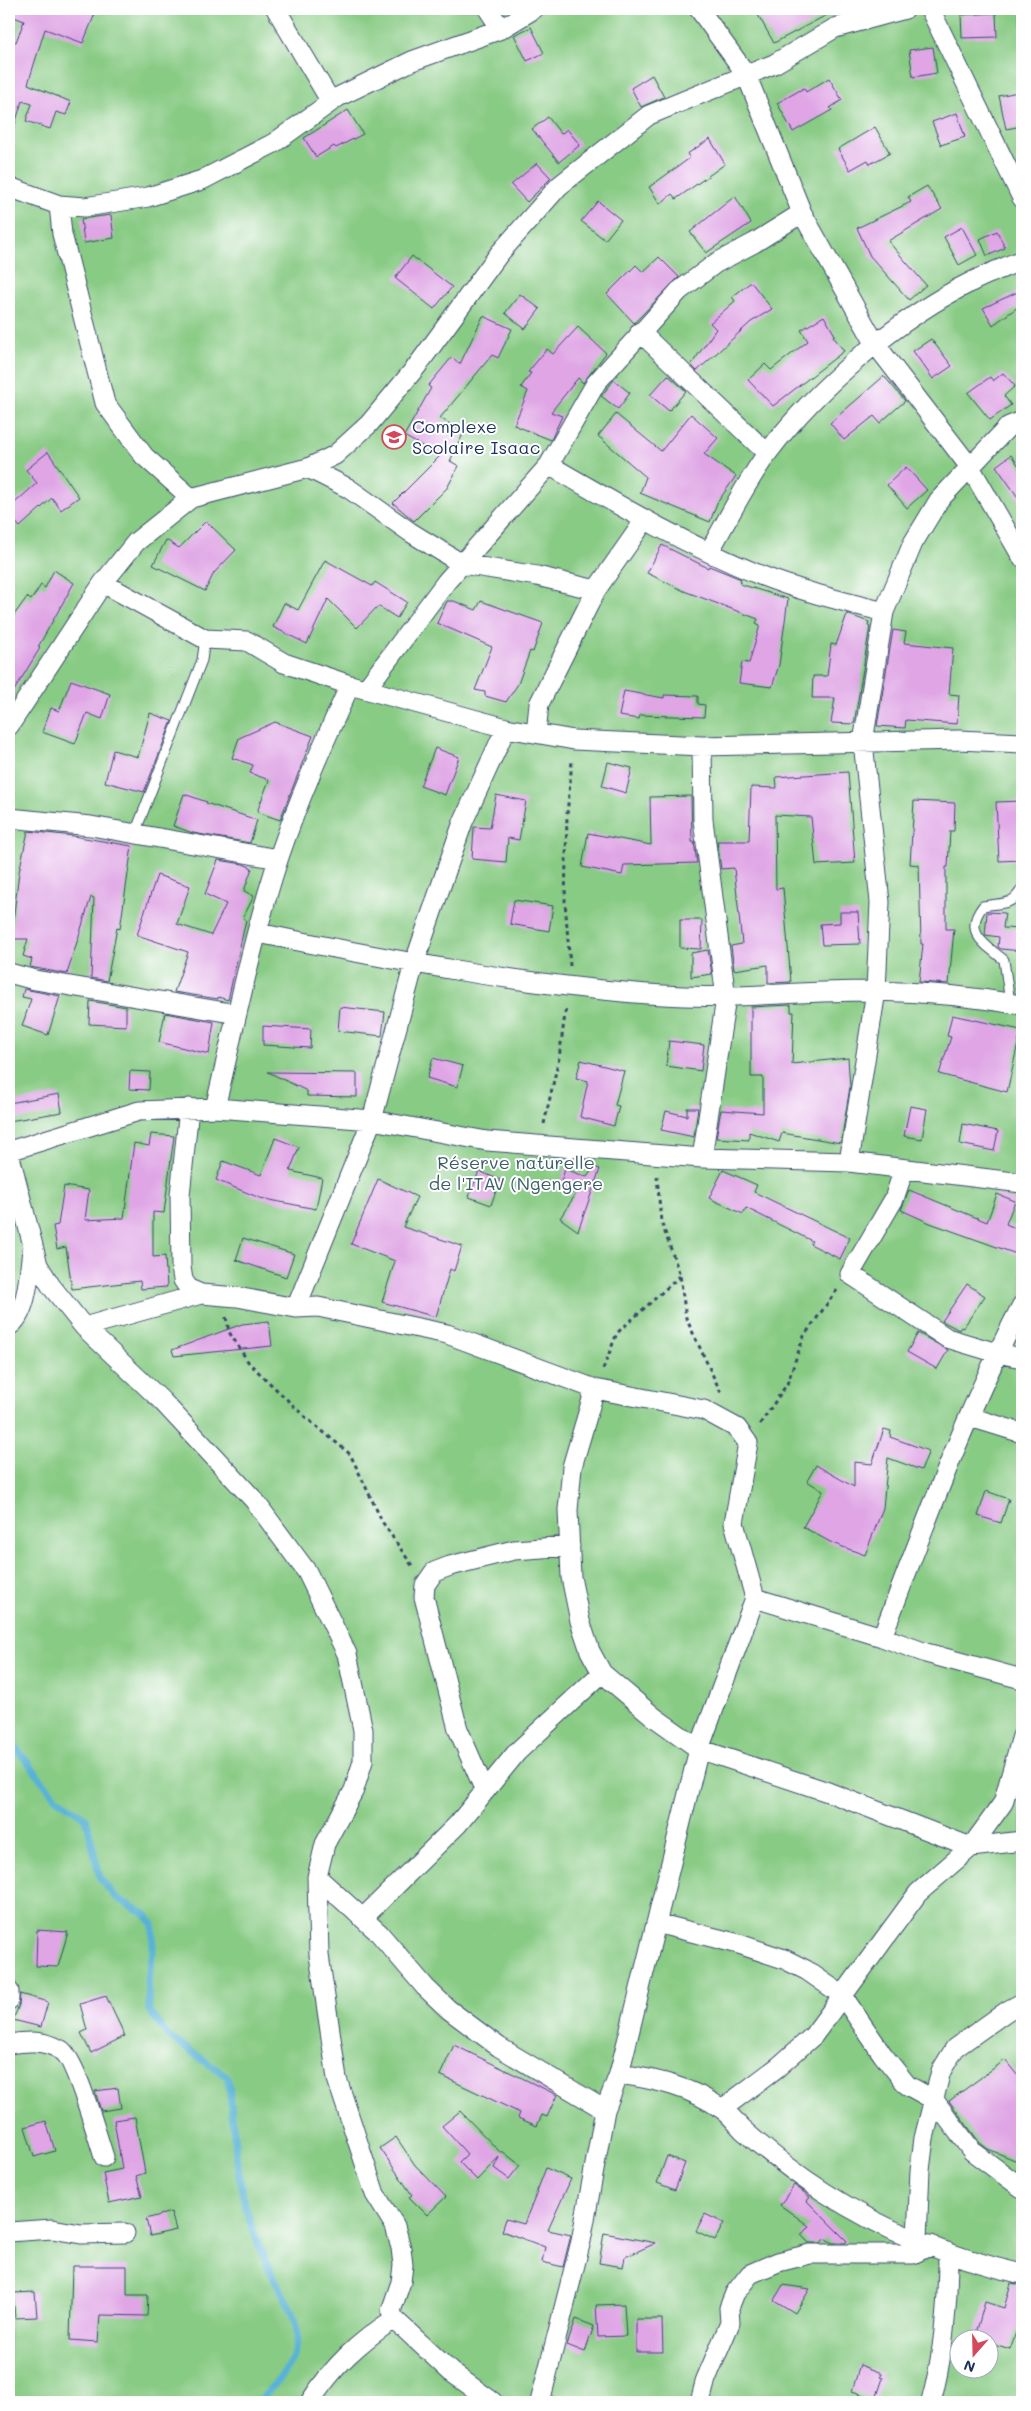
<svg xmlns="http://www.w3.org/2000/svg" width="1031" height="2411" font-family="Mali,sans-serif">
	<rect width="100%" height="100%" fill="#fff"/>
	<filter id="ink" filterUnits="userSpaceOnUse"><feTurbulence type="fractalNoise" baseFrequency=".02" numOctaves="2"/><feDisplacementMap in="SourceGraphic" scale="10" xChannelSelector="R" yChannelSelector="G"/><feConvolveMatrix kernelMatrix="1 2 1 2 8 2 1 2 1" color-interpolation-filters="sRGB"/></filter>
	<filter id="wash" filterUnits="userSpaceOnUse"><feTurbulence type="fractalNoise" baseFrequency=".0096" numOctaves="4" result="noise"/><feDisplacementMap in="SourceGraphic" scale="20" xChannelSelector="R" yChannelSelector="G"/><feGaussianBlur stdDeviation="1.12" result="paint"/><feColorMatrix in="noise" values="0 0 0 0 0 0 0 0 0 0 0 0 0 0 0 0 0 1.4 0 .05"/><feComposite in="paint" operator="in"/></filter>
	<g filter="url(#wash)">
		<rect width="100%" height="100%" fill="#ebddb9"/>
		<path fill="#88cb84" stroke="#527d71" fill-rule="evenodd" d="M9 9H1022V2402H9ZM958 2338H988V2368H958Z"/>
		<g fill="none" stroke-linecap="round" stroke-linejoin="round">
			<path stroke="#59b2d6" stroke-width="7" d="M9 1727 12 1743 56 1798 86 1818 100 1878 115 1897 145 1914 153 1924V1952L148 1980 149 2010 168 2036 228 2077C234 2125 235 2178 251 2224 256 2238 261 2253 268 2266 279 2291 298 2311 297 2339 297 2363 274 2386 258 2402"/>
		</g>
		<g id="blocks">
			<path fill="#dfa5e5" d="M9 9H97L83 43 45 29 28 84 71 102 66 115 56 112 50 129 26 121 32 104 22 101 13 131 9 130V52L12 41 16 42 24 21 9 15Z
				M769 9H838L774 43 758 15Z
				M996 13 997 37 962 38 961 15Z
				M531 27 544 53 527 61 514 35Z
				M933 47 937 73 913 77 909 50Z
				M652 75 664 97 641 107 631 88Z
				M829 78 842 100 830 108 832 110 793 132 777 103 804 88 806 92Z
				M1022 91V126L1006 129 999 96Z
				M348 110 363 134 336 148 334 146 316 157 304 138Z
				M957 113 965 137 941 145 932 122Z
				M548 117 561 134 567 129 580 145 559 162 532 129Z
				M875 127 890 153 870 164 868 160 850 170 838 149Z
				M710 139 725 164 676 199 672 194 660 204 649 187 690 158 687 154Z
				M537 163 551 178 527 202 511 185Z
				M927 186 942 209 888 241 926 285 909 300 870 256 857 228 911 202 908 197Z
				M735 196 751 223 706 253 690 232Z
				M598 201 621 220 605 240 581 221Z
				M111 215 114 238 84 243 81 219Z
				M962 227 977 255 959 265 944 237Z
				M997 231 1005 248 987 256 980 239Z
				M412 256 452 287 434 309 395 278Z
				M659 257 679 277 634 323 607 294 636 265 643 272Z
				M751 282 772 309 751 322 697 371 691 365 716 329 710 323 735 301 732 297Z
				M1022 290V304L993 325 983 308Z
				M520 294 540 309 525 329 505 313Z
				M483 316 512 329 498 358 492 355 440 418 464 432 450 461 459 466 447 488 414 521 393 503 440 456 404 436 431 388 428 386 452 357 460 364Z
				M824 316 835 335 833 336 844 351 773 406 748 380 765 364 771 370 808 341 801 330Z
				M578 327 606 353 583 383 578 378 551 412 562 416 551 440 514 425 528 391 521 387 531 373 528 372 547 349 553 354Z
				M931 339 952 366 933 379 913 351Z
				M1003 373 1015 386 1004 396 1011 405 990 420 968 393 990 377 993 381Z
				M668 375 686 391 669 411 650 395Z
				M884 376 905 401 880 423 874 416 844 440 830 423Z
				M614 380 630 393 618 409 601 396Z
				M616 414 661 451 691 414 718 438 704 454 736 476 717 503 710 522 640 493 646 477 598 436Z
				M48 452 79 497 61 510 52 498 20 527 9 515V508L37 483 26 470Z
				M1011 455 1022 470V503L996 466Z
				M906 467 927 490 907 508 887 485Z
				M206 521 236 550 214 573 205 591 153 565 166 540 179 548Z
				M662 545 708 568 709 566 741 579 740 584 788 599 779 665 772 687 739 683 742 662 749 663 760 625 756 623 758 619 684 591 647 573Z
				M325 560 372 586 375 582 407 602 397 618 378 606 357 628 328 599 307 644 273 627 284 603 298 610Z
				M54 570 74 583 38 647 40 648 9 699V622L27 597 31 600 41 585 45 588Z
				M447 601H454L476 610 481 601 543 623 533 652 530 651 518 684 506 702 485 696V692L475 690 492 647 437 623Z
				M847 614 869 622 868 626H870L854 724 831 723 835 698H812L813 676H827L831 644 836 645Z
				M893 630 906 632 904 643 953 648 949 694 959 695 957 724 906 720 905 728 877 726Z
				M71 680 110 694 102 719 87 713 75 744 42 732 51 708 59 711Z
				M624 691 664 698V695L698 696V704L705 705 704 717 640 715 639 719 619 716Z
				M150 713 172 721 144 792 105 782 113 750 138 757Z
				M275 722 313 736 280 820 257 812 269 780 250 773 253 765 232 758 239 738Z
				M435 748 459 757 445 795 420 786Z
				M608 762 632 768 626 793 602 786Z
				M848 772 855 863 816 865 811 817 775 815 776 889 783 888 791 982 768 983V965L734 970 731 946 742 944 734 868 721 869 717 841H749L751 787 777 788 776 777Z
				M184 794 207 802 206 803 257 820 250 843 193 833 173 826Z
				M496 795 526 801 519 840 508 838 506 862 472 859 474 827 490 828Z
				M691 796 692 842H694L697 863 624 865 622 875 582 867 588 833 651 845 650 797Z
				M914 801 955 803 954 831H950L948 867H946V929H954L949 984 919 982 923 944H921L919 865 910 864Z
				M1022 801V860L999 861 996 802Z
				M28 831 73 836 132 846 120 929 117 928 107 981 91 978 94 898 91 897 67 974 30 967 32 959 23 956 28 939H11L19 872Z
				M218 860 243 864 252 868 244 891 254 896 243 918 246 920 228 1000 218 997V999L174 992 188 952 137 935 157 875 190 886 177 924 211 935 226 904 205 894Z
				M514 900 553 906 549 931 510 924Z
				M840 912H858L860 944 822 945 820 924 840 923Z
				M987 912 1005 913 1003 928 1022 929V951L1001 949 998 947 999 937 985 935Z
				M680 920H702L701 949 680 948Z
				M708 950 712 974 691 977V953Z
				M24 989 60 996 48 1035 22 1026 31 999 22 997Z
				M90 1001 126 1007V1026L89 1024Z
				M791 1005V1012H794L792 1064 848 1058 850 1087 841 1143 782 1133 779 1142 749 1132V1140L716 1138 721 1110 763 1113V1077H751V1007Z
				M340 1007 385 1012 382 1036 338 1031Z
				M165 1013 214 1022 209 1054 159 1042Z
				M952 1015 1021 1030 1007 1092 939 1074 951 1037 947 1036Z
				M263 1026 311 1029 310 1048 263 1045Z
				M669 1041 704 1045 701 1071 666 1066Z
				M433 1058 463 1066 457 1087 427 1078Z
				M581 1060 624 1071 615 1105 619 1106 614 1126 580 1117 588 1081 576 1078Z
				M130 1071 150 1072 149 1090 129 1089Z
				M268 1072 357 1073V1097L307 1096V1091Z
				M59 1094 62 1112 9 1121V1103Z
				M910 1106 927 1109 922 1139 904 1136Z
				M687 1108H698L694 1137 661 1130 666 1111 687 1116Z
				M963 1124 998 1131 994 1151 960 1144Z
				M151 1134 174 1136 164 1213 153 1212V1257L165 1256 167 1287 141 1289 140 1281 72 1289 66 1247 57 1249 53 1226 58 1225 64 1186 89 1190 85 1220 124 1218 134 1143 149 1146Z
				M275 1138 299 1147 290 1171 322 1178 316 1209 260 1198 216 1180 223 1161 261 1175Z
				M594 1167 600 1169 578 1231 560 1218 576 1194 559 1188 565 1169 587 1177Z
				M723 1170 757 1185 754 1192 850 1238 840 1259 810 1244 812 1241 746 1208 743 1214 709 1198Z
				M479 1171 500 1180 491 1205 469 1197Z
				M378 1179 417 1197 403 1227 462 1246 454 1271 450 1269 436 1317 382 1302 395 1261 351 1244Z
				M909 1190 987 1222 997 1194 1015 1201 1006 1224 1022 1231V1256L930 1223 901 1210Z
				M243 1238 294 1254 286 1277 236 1260Z
				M967 1284 985 1296 963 1328 961 1327 959 1330 942 1321Z
				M269 1321 272 1346 174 1356 172 1350 242 1324Z
				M918 1333 948 1350 937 1369 907 1352Z
				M884 1429 891 1431 890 1437 929 1451 921 1470 888 1458 883 1508 865 1555 832 1543 803 1527 823 1491 807 1481 816 1465 854 1487V1462L872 1464Z
				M986 1491 1009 1499 1001 1523 978 1516Z
				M37 1930 68 1932 58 1967 36 1966Z
				M20 1994 48 2002 41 2027 13 2020 19 2005Z
				M106 1996 125 2036 91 2053 81 2033 87 2030 80 2004Z
				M454 2045 557 2095 547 2117 542 2115 537 2126 518 2118 520 2113 440 2075Z
				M1005 2060 1022 2081V2163L988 2149 980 2143 949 2101Z
				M118 2088 121 2108 101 2111 95 2091Z
				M460 2111 501 2153 502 2151 520 2165 509 2179 494 2168 499 2157 477 2180 459 2162 467 2154 442 2126Z
				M135 2117 145 2173 136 2176 142 2196 109 2203 103 2173 122 2169 114 2120Z
				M46 2121 55 2151 34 2157 25 2127Z
				M396 2137 415 2165 446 2197 427 2215 409 2197 412 2195 380 2148Z
				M667 2156 685 2163 675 2190 657 2183Z
				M546 2168 571 2179 548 2230 571 2235 563 2267 542 2262 545 2247 502 2231 506 2219 524 2224Z
				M794 2185 810 2197 807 2201 847 2241 845 2243H832L825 2238 821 2243H809L801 2235 809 2226 780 2205Z
				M171 2212 176 2230 150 2236 146 2219Z
				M705 2214 724 2223 715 2240 696 2231Z
				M604 2233 656 2243 625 2257 623 2267 599 2263Z
				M72 2266H127V2295H148L147 2316 100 2315 98 2342 70 2340Z
				M1011 2283 1022 2285V2316L1010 2349 988 2342V2338L975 2337 985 2302 1004 2308Z
				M783 2285 810 2289 795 2313 774 2300Z
				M35 2292 37 2317 15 2318 13 2293Z
				M624 2304 626 2336 598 2337 596 2305Z
				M576 2319 594 2326 585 2352 567 2345Z
				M636 2319H662L663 2352H636Z
				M860 2365 882 2373 880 2377 883 2378 876 2399 852 2391Z"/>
		</g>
	</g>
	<g filter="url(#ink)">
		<use href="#blocks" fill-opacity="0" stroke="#3a496c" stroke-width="1"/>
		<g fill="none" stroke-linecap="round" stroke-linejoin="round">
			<g stroke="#3a496c" stroke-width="11">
				<path id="service" d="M135 833 202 660 205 639
					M1010 1003 1004 960C986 945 962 933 983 906 1002 902 1012 907 1022 888"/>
			</g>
			<g stroke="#3a496c" stroke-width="21">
				<path id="minor" d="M276 9 331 102
					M488 9 501 29
					M699 9 746 74 802 213 876 345 970 467 1022 557
					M930 9 1022 198
					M9 187 59 205 85 207 148 197 202 180 274 143 338 97 412 61 501 29 534 9
					M59 205 62 234 105 403 144 456 191 498
					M640 332 767 453
					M549 465 596 383 679 291 716 263 754 243 802 213
					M308 468 348 488 410 532 462 564 537 576 596 590 539 704 536 733
					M709 552C728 519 746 482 769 451 818 386 900 317 973 281 989 273 1006 267 1022 260
					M103 583 205 639 247 641 284 663 350 685 506 728 574 740 702 746 959 740 1022 743
					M596 590 645 520
					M366 689 446 582 549 465C618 505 686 545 760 575 800 591 842 601 884 612
					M9 726 103 583 136 542 191 498 308 468 335 455 369 424 417 366 499 254 559 186 649 115 774 64 835 28 905 9
					M9 818 91 826 278 859
					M258 933C392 960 527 986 663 995 734 1000 805 990 876 991 924 992 975 997 1022 1005
					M9 973 35 980 237 1014
					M189 1108 180 1195 181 1267 183 1280 189 1289 201 1294 237 1297 296 1308 318 1307 447 1334 595 1389 704 1410 737 1428 748 1443 734 1523 755 1598 882 1637 926 1653 1022 1679
					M215 1108C235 1025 252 939 279 857 299 798 324 742 350 685
					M9 1151 139 1111 215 1108 372 1120 487 1141 702 1158 849 1162 1022 1183
					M9 1153 38 1265 51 1286 84 1327 162 1401 254 1500 307 1572 347 1654 363 1730V1761L354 1790 325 1844 317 1877 319 1955 337 2079 375 2194 395 2226 401 2248 403 2265 401 2282 391 2311 394 2319 451 2372 493 2402
					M702 1158 726 998 703 820 702 746
					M849 1162 876 991 880 902 863 742 884 612 913 543 939 500 1009 426 1022 421
					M904 1169 894 1199 850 1274 947 1338 997 1353 1022 1358
					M296 1308 372 1120 414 964 463 822 506 728
					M9 1326C28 1314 29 1271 32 1250
					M84 1327 201 1294
					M595 1389 572 1467 568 1510 571 1577 580 1621 590 1651 602 1673 654 1717 699 1749 828 1792 971 1847 1022 1841
					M970 1417 1022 1433
					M882 1637C925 1525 966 1411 1022 1305
					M485 1791 458 1729 424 1597 425 1585 434 1572 450 1566 514 1550 570 1546
					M317 1877 379 1933 425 1987 448 2009 499 2047 605 2110
					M363 1918 458 1824 517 1752 602 1673
					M656 1923 739 1944 784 1959 806 1970 842 1995 883 2055 907 2085 934 2100 972 2151 1022 2188
					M9 1991V2000
					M9 2044C28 2041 44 2040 61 2050 75 2057 98 2139 104 2157
					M619 2074C655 2079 691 2087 722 2109 730 2114 736 2123 743 2130 768 2152 796 2174 824 2192 884 2231 952 2258 1022 2274
					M722 2109 778 2067 813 2036 918 1893 971 1847 1003 1803 1022 1736
					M9 2232 52 2229 81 2234 125 2233
					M917 2239 920 2170 924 2138 941 2071 955 2048 1007 2011 1022 2003
					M310 2402C333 2366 358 2343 394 2319
					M540 2402 581 2241 605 2110 619 2074 699 1749 755 1598
					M700 2402 706 2379 730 2323 729 2308 735 2293 750 2274 778 2262 810 2254H913L931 2245
					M931 2402C944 2354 948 2302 948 2252"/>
			</g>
			<path stroke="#3a496c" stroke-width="3" stroke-dasharray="4 4" stroke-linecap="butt" d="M570 966 565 902 567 815 572 761
				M544 1124 559 1058 566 1007
				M657 1176 661 1221 680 1275 686 1318 722 1395
				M226 1317 229 1332 249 1363 304 1416 350 1454 383 1523 413 1567
				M603 1369 617 1333 680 1276
				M760 1424 787 1384 804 1336 837 1290"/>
			<use href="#service" stroke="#fff" stroke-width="9"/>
			<use href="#minor" stroke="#fff" stroke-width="19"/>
		</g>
	</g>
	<defs>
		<g id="school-ring" transform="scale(1.25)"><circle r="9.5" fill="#fff" stroke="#d1495b" stroke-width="1.5"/><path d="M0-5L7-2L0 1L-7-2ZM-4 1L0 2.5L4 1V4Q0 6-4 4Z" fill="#d1495b"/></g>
	</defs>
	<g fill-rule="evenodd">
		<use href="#school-ring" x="394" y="437"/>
	</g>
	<g text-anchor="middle" stroke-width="4" stroke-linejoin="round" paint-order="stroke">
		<g font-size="18" fill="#1b2f5e" stroke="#fff" text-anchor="start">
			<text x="412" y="433">Complexe<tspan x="412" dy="21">Scolaire Isaac</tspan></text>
		</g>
		<g font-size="18" fill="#3c5e69" stroke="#fff">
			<text x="516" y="1169">Réserve naturelle<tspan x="516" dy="21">de l'ITAV (Ngengere</tspan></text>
		</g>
	</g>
	<rect width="1031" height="2411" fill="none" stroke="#fff" stroke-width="30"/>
	<g transform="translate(974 2354) rotate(200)"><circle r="24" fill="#ffffff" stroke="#a4acbf"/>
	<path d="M0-4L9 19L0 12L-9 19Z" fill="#d1495b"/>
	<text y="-8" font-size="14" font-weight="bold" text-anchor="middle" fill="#1b2f5e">N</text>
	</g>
</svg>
